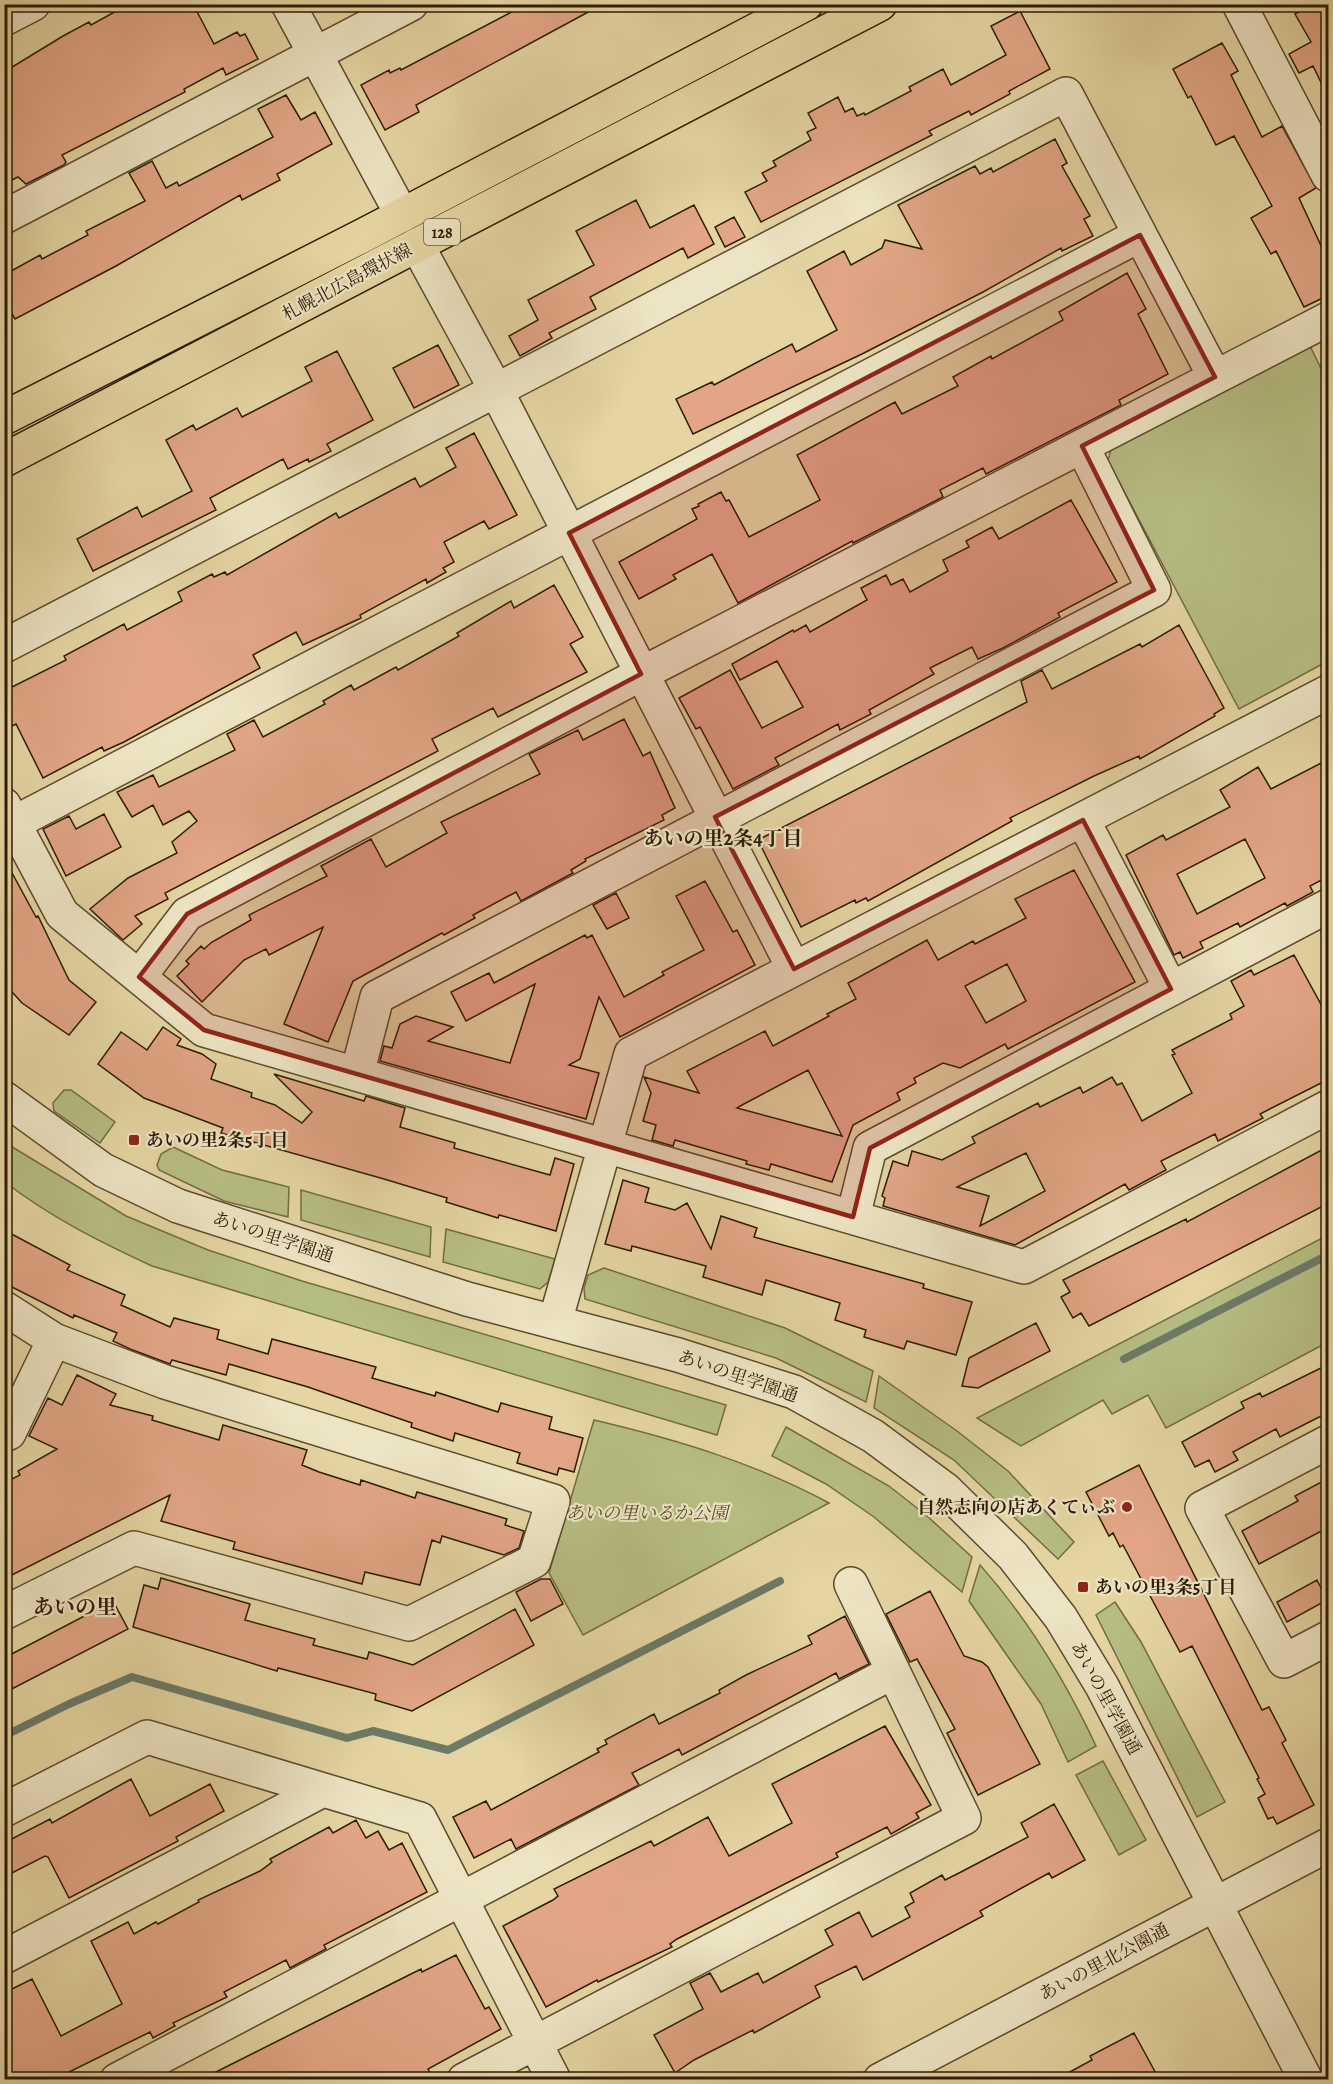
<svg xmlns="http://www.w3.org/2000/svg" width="1333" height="2084" font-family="Alegreya,'Noto Serif JP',serif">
	<rect width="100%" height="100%" fill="#e4d5a2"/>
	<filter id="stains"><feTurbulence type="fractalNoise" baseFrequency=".00333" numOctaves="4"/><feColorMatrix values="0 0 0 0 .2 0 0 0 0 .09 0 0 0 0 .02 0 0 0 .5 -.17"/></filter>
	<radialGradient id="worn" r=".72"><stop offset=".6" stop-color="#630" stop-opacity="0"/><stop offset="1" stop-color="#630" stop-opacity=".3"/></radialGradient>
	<path fill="#b6bd83" stroke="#726c44" stroke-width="1.5" d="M1310 346 1328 383V661L1239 709 1108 461 1111 449Z
		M64 1090H71L115 1122 100 1143 54 1111 53 1103Z
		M4 1142 126 1216 208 1250 302 1281 726 1405 717 1435 152 1266C100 1242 50 1217 5 1182Z
		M173 1147 222 1170 289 1187 288 1217 224 1201 159 1170 157 1165 161 1154Z
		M301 1190 431 1227 430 1257 301 1220Z
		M446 1229 555 1259 548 1282 540 1289 443 1262Z
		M1328 1235V1342L1166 1428 1148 1395 1112 1414 1103 1400 1021 1446 977 1418Z
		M604 1268 785 1328 873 1371 866 1402 776 1358 585 1299 584 1288 588 1275Z
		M879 1376 957 1431 1008 1471 1074 1542 1058 1559 954 1460 874 1408Z
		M594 1420C675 1439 755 1463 829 1503L583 1635 549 1573Z
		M786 1427 889 1486 927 1516 972 1557 962 1592 874 1517 826 1484 772 1456Z
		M980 1565C1029 1620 1065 1680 1096 1746L1068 1762 1041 1704 969 1601Z
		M1115 1602 1141 1642 1225 1802 1197 1817 1096 1615Z
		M1103 1761 1146 1840 1119 1855 1076 1775Z"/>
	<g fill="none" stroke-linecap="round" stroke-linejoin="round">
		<path stroke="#6c7a66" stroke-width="8" d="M1124 1359 1328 1255
			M4 1736 69 1704 132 1677 347 1738 373 1731 448 1750 780 1581"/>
	</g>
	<path fill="#e2a686" stroke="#2e1b06" stroke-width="1.5" fill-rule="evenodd" d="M129 4H193L214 44 237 32 240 36 245 34 258 59 226 75 223 68 184 89 185 92 62 155 66 162 64 165 26 184 18 177 4 184V72L63 36 89 22 91 25Z
		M527 4H603L416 105 419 112 385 130 361 85 389 70 390 73 400 68 401 70Z
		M1313 4H1329V99L1313 66 1299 73 1289 54 1311 42 1295 14Z
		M1020 11 1050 69 1009 91 1010 94 971 115 969 111 929 131 932 135 761 222 745 192 767 181 762 173 776 166 773 161 811 140 807 132 816 128 808 113 838 97 845 112 853 108 857 116 864 113 865 115 911 91 909 87 943 69 951 85 1006 55 991 26Z
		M1222 43 1238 71 1231 75 1262 137 1282 126 1316 188 1299 198 1329 263V295L1304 307 1276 251 1271 254 1251 218 1272 206 1234 136 1216 145 1191 96 1188 98 1173 69Z
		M286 95 301 120 315 112 332 144 277 174 280 180 242 200 240 195 116 266 15 319 4 300V275L40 255 42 259 88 235 86 231 145 201 129 173 152 161 166 188 177 182 179 186 273 137 258 109Z
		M1055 139 1067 163 1062 166 1090 216 1084 219 1093 236 1062 251 1061 248 983 292 862 354 693 434 676 399 712 382 714 385 792 344 796 352 837 330 807 271 844 251 851 265 882 248 885 240 922 249 898 205 975 166 980 174 991 168 993 172Z
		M636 200 650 228 694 205 714 244 688 258 683 248 590 297 596 309 549 333 552 338 520 356 509 336 538 320 528 300 594 265 576 231Z
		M734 217 745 237 725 247 715 227Z
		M1127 273 1146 309 1138 314 1168 374 1119 400 1121 405 986 474 983 468 940 490 943 497 941 498 853 543 852 541 738 603 712 554 673 575 676 579 639 599 619 562 697 519 692 509 699 506 698 504 721 492 726 501 729 500 749 537 820 500 797 455 895 402 902 414 958 386 953 377 991 356 992 359 1063 320 1059 312Z
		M438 345 459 385 414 408 393 368Z
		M337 351 373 420 327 444 331 451 309 462 308 459 288 469 283 459 210 498 216 510 93 571 77 539 137 507 142 517 192 491 166 440 193 425 196 430 237 408 242 417 312 381 305 367Z
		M474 433 517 515 489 529 484 521 444 542 454 562 443 568 446 572 427 583 426 579 360 615 361 618 303 645 296 632 253 655 260 668 124 742 104 751 102 747 43 778 16 724 4 730V691L66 660 64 656 124 624 127 630 182 601 178 592 212 574 214 577 225 572 227 575 336 513 339 518 415 478 420 487 456 467 446 448Z
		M1071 500 1117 582 1058 613 1060 617 1003 648 978 659 972 647 930 668 934 674 869 710 871 714 840 730 838 724 775 758 779 765 733 789 700 727 696 729 679 698 730 670 762 728 803 707 777 661 740 680 732 664 793 630 794 632 806 625 810 632 867 600 861 588 886 575 891 585 903 579 910 592 948 571 943 560 969 547 966 541 992 527 999 539Z
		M554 585 583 637 570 644 587 672 498 717 493 708 432 739 438 751 165 893 168 899 135 916 142 924 123 940 90 909 128 878 177 853 172 842 197 821 189 811 163 825 153 805 132 817 117 792 153 775 159 787 235 750 227 734 254 720 263 737 325 704 323 701 351 685 354 690 396 667 398 670 459 636 457 633 511 601 514 608Z
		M1179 625 1224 708 1214 714 1215 716 1140 759 1139 756 1094 776 1010 818 1012 821 868 901 866 898 856 903 855 900 801 927 758 840 1027 702 1021 681 1042 670 1052 689 1140 644 1142 647Z
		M624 719 643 756 650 752 675 808 662 815 664 820 585 859 586 861 571 870 573 873 521 901 516 892 473 915 475 918 444 935 442 933 353 981 328 1042 284 1024 323 927 269 955 266 949 244 960 202 1002 177 976 189 964 186 961 201 946 204 949 212 942 251 920 249 915 327 876 321 866 371 839 386 867 447 833 441 822 540 774 529 754 578 730 583 740Z
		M1329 759V876L1310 886 1313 892 1287 906 1285 903 1240 927 1238 923 1200 942 1203 948 1183 958 1180 952 1174 955 1126 855 1163 835 1166 840 1230 807 1220 790 1258 767 1271 789ZM1245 839 1265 878 1197 914 1177 874Z
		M104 814 121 847 66 876 43 829 69 816 76 829Z
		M5 860 36 917 38 916 69 980 96 1002 69 1035 22 1003 4 983Z
		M1074 870 1135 982 1008 1049 1005 1044 960 1068 943 1063 914 1078 916 1083 897 1093 900 1100 853 1125 832 1182 771 1164 769 1170 746 1164 747 1161 675 1140 673 1146 652 1140 656 1125 643 1121 651 1093 644 1077 699 1093 687 1071 765 1031 773 1046 829 1016 827 1014 856 999 848 983 927 940 938 960 973 941 975 944 1026 918 1015 899ZM1007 964 1026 1001 986 1023 965 986ZM808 1070 842 1136 737 1108 742 1105Z
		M705 881 733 932 737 930 755 965 620 1037 599 997 580 1059 569 1065 599 1073 586 1119 380 1061 384 1046 392 1048 400 1024 416 1016 453 1027 428 1041 510 1063 535 984 466 1021 451 992 489 973 494 983 585 935 587 938 592 935 624 997 664 975 662 972 704 950 676 896Z
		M616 893 629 918 607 929 593 905Z
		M1294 955 1329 1019V1079L1260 1114 1263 1118 1218 1141 1215 1134 1161 1161 1166 1170 1129 1190 1125 1184 1015 1245 883 1206 885 1198 882 1196 893 1161 908 1166 912 1151 942 1160 975 1143 972 1137 1038 1103 1040 1107 1080 1087 1083 1093 1112 1077 1117 1085 1122 1083 1142 1121 1192 1093 1172 1055 1175 1054 1172 1050 1232 1019 1230 1014 1244 1006 1231 981 1251 970 1254 975ZM1026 1153 1045 1191 980 1226 989 1196 957 1187Z
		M163 1027 181 1039 177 1045 202 1054 216 1064 211 1079 252 1093 251 1097 275 1105 302 1123 312 1112 274 1074 364 1101 366 1096 405 1108 400 1127 455 1143 454 1148 550 1175 555 1158 574 1164 556 1231 499 1215 498 1218 446 1202 447 1198 384 1179 221 1133 223 1128 144 1098 98 1064 121 1032 147 1050Z
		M1329 1146V1203L1089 1326 1081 1313 1073 1318 1061 1297 1070 1292 1063 1280 1186 1219 1187 1222Z
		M623 1180 649 1188 645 1202 675 1210 687 1203 711 1249 721 1216 757 1228 754 1237 924 1284 923 1288 972 1302 956 1355 907 1341 904 1349 864 1337 866 1330 835 1320 840 1303 766 1280 762 1295 703 1277 706 1266 632 1246 631 1251 605 1244Z
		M4 1230 70 1265 67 1270 125 1295 121 1305 170 1327 174 1318 219 1330 217 1339 268 1354 272 1339 376 1367 372 1378 435 1396 436 1392 498 1412 501 1403 552 1417 549 1429 583 1438 574 1472 559 1468 557 1475 517 1463 520 1453 455 1433 453 1441 411 1427 412 1423 308 1387 229 1364 226 1375 172 1360 170 1364 130 1349 113 1341 117 1333 74 1315 73 1318 4 1283Z
		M1036 1323 1050 1351 978 1388 962 1386 969 1358Z
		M1329 1364V1412L1280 1437 1276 1429 1233 1452 1238 1460 1215 1472 1209 1460 1195 1467 1182 1442 1244 1408 1241 1402 1260 1393 1262 1397Z
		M77 1375 116 1394 110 1405 153 1416 152 1420 219 1440 223 1425 307 1450 302 1465 319 1472 360 1485 361 1480 415 1498 417 1492 507 1519 505 1525 524 1531 519 1548 504 1555 442 1536 440 1543 432 1540 420 1585 365 1572 362 1584 233 1549 235 1542 161 1521 170 1495 4 1579V1483L20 1475 18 1471 57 1449 29 1436 48 1398 62 1405Z
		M1139 1465 1262 1710 1269 1707 1286 1740 1282 1743 1314 1805 1277 1824 1273 1817 1268 1819 1258 1798 1265 1794 1257 1779 1259 1778 1192 1646 1180 1652 1123 1545 1120 1547 1113 1533 1109 1536 1086 1492Z
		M1329 1478V1527L1259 1564 1242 1531 1298 1501 1295 1496Z
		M161 1578 250 1604 245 1620 315 1639 313 1645 367 1659 369 1652 413 1665 515 1609 534 1645 412 1711 375 1700 376 1694 278 1668 277 1671 133 1627 144 1585 158 1589Z
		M541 1579H550L563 1604 531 1621 516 1592Z
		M1317 1580 1327 1600 1287 1622 1277 1602Z
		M930 1591 964 1656 982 1662 988 1667 1040 1764 978 1795 947 1733 955 1729 917 1659 910 1662 886 1614Z
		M113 1601 128 1629 4 1693V1658Z
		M845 1616 869 1664 839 1679 836 1673 682 1755 679 1749 632 1773 639 1785 516 1849 511 1839 474 1858 453 1817 486 1801 491 1810 599 1752 597 1749 607 1744 605 1740 654 1714 659 1724 720 1693 719 1690 746 1675 812 1644 808 1636Z
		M885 1726 931 1805 916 1813 919 1818 891 1834 887 1827 836 1853 838 1857 677 1939 670 1944 672 1947 598 1982 597 1980 546 2007 503 1926 553 1900 558 1896 554 1889 651 1841 654 1846 708 1817 729 1856 792 1823 772 1784Z
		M131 1779 150 1816 210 1784 224 1811 176 1837 178 1841 69 1898 48 1857 45 1856 4 1877V1843L50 1819 52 1823Z
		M1054 1804 1085 1860 1052 1878 1049 1873 980 1911 983 1916 863 1980 856 1966 815 1986 820 1997 754 2033 753 2030 694 2060 675 2073 654 2035 703 2009 690 1983 710 1973 721 1992 758 1973 763 1983 833 1945 825 1930 859 1912 872 1937 910 1917 905 1907 914 1902 910 1893 942 1875 945 1880 959 1873 1028 1837 1021 1823Z
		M356 1820 366 1838 378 1831 389 1850 402 1843 427 1892 324 1945 326 1949 290 1968 286 1960 224 1992 227 1997 173 2023 175 2026 153 2038 150 2032 55 2079H10L4 2069V1993L32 1979 61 2036 122 2004 91 1941 128 1922 134 1934 156 1922 158 1924 199 1902 198 1900 260 1871 272 1862 270 1859 329 1827 333 1833Z
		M456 1955 485 2009 489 2007 501 2029 428 2069 433 2079H202L407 1976 421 1969 422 1972Z
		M1134 2033 1159 2079H1057L1092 2060 1090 2056Z"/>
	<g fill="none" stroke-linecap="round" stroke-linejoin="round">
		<g stroke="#5c4a2d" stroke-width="36">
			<path id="minor" d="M288 4 402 215
				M1239 4 1328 175
				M4 19 33 4
				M4 217 411 4
				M417 245 496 390 794 969 1328 692
				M4 646 1066 94 1215 377
				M4 805 62 914 204 1030 1024 1267 1328 1107
				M1083 820 1171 989
				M14 823 1140 235
				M139 977 187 914 641 674 1328 319
				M357 1074 377 997 1154 590 1082 446
				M4 1098 103 1170 178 1206 467 1299 678 1355 794 1392 873 1436 946 1490 1013 1556 1061 1618 1102 1686 1306 2080
				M853 1217 870 1148 1328 906
				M4 1308 54 1340 165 1382 553 1501 534 1561 409 1624 134 1548 4 1613
				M555 1322 631 1054 794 969
				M4 1435 9 1433 54 1340
				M1328 1442 1202 1508 1284 1661 1328 1638
				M4 1810 147 1737 420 1819 554 2080
				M4 1957 323 1790
				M117 2080 893 1672
				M464 2080 964 1818 851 1584
				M880 2080 1328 1845"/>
		</g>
		<g stroke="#2e1b06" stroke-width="36">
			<path id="major" d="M4 418 364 235 806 4
				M4 460 880 4"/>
		</g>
		<use href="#minor" stroke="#ede4c3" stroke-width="33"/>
		<use href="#major" stroke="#e4d5a2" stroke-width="33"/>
	</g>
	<path fill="#8f2418" fill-opacity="0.2" stroke="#8f2418" stroke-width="4.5" stroke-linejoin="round" d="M1140 235 1215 377 1082 446 1154 590 715 817 794 969 1083 820 1171 989 870 1148 853 1217 204 1030 139 977 187 914 641 674 569 533Z"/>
	<g fill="#8f2418" stroke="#ede4c3" stroke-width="2">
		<rect x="128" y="1134" width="12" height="12" rx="3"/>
		<circle cx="1127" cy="1507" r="6"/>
		<rect x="1077" y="1581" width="12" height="12" rx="3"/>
	</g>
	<g text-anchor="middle" stroke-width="4.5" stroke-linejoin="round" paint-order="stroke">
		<rect fill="#ede4c3" stroke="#67573f" stroke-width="1.5" x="424" y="219" width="36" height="26" rx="4.5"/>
		<g font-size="16" font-weight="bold" fill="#2e1b06">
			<text x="442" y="238">128</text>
		</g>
		<g font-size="18" fill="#2e1b06" stroke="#ede4c3">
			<text transform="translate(347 282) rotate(-28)" y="6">札幌北広島環状線</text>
			<text transform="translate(273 1237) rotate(18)" y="6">あいの里学園通</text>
			<text transform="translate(738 1376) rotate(19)" y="6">あいの里学園通</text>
			<text transform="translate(1106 1698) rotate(61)" y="6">あいの里学園通</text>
			<text transform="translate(1104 1962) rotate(-28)" y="6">あいの里北公園通</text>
		</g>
		<g font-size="18" font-weight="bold" fill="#2e1b06" stroke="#ede4c3" text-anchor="start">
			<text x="146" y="1146">あいの里2条5丁目</text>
			<text x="1115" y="1513" text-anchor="end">自然志向の店あくてぃぶ</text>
			<text x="1095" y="1593">あいの里3条5丁目</text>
		</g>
		<g font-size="18" font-style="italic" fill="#574c2c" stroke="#ede4c3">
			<text x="647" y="1519">あいの里いるか公園</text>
		</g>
		<g font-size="20" font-weight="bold" fill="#2e1b06" stroke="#ede4c3">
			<text x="723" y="845">あいの里2条4丁目</text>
		</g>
		<g font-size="21" font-weight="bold" fill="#2e1b06" stroke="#ede4c3">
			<text x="75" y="1614">あいの里</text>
		</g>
	</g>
	<rect width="1333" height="2084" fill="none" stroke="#e4d5a2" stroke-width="24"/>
	<rect x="6" y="6" width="1321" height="2072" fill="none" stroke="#2e1b06" stroke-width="3"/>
	<rect x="12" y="12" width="1309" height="2060" fill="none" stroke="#2e1b06" stroke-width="1.5"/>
	<rect width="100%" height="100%" filter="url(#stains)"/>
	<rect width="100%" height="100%" fill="url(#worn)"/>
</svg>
